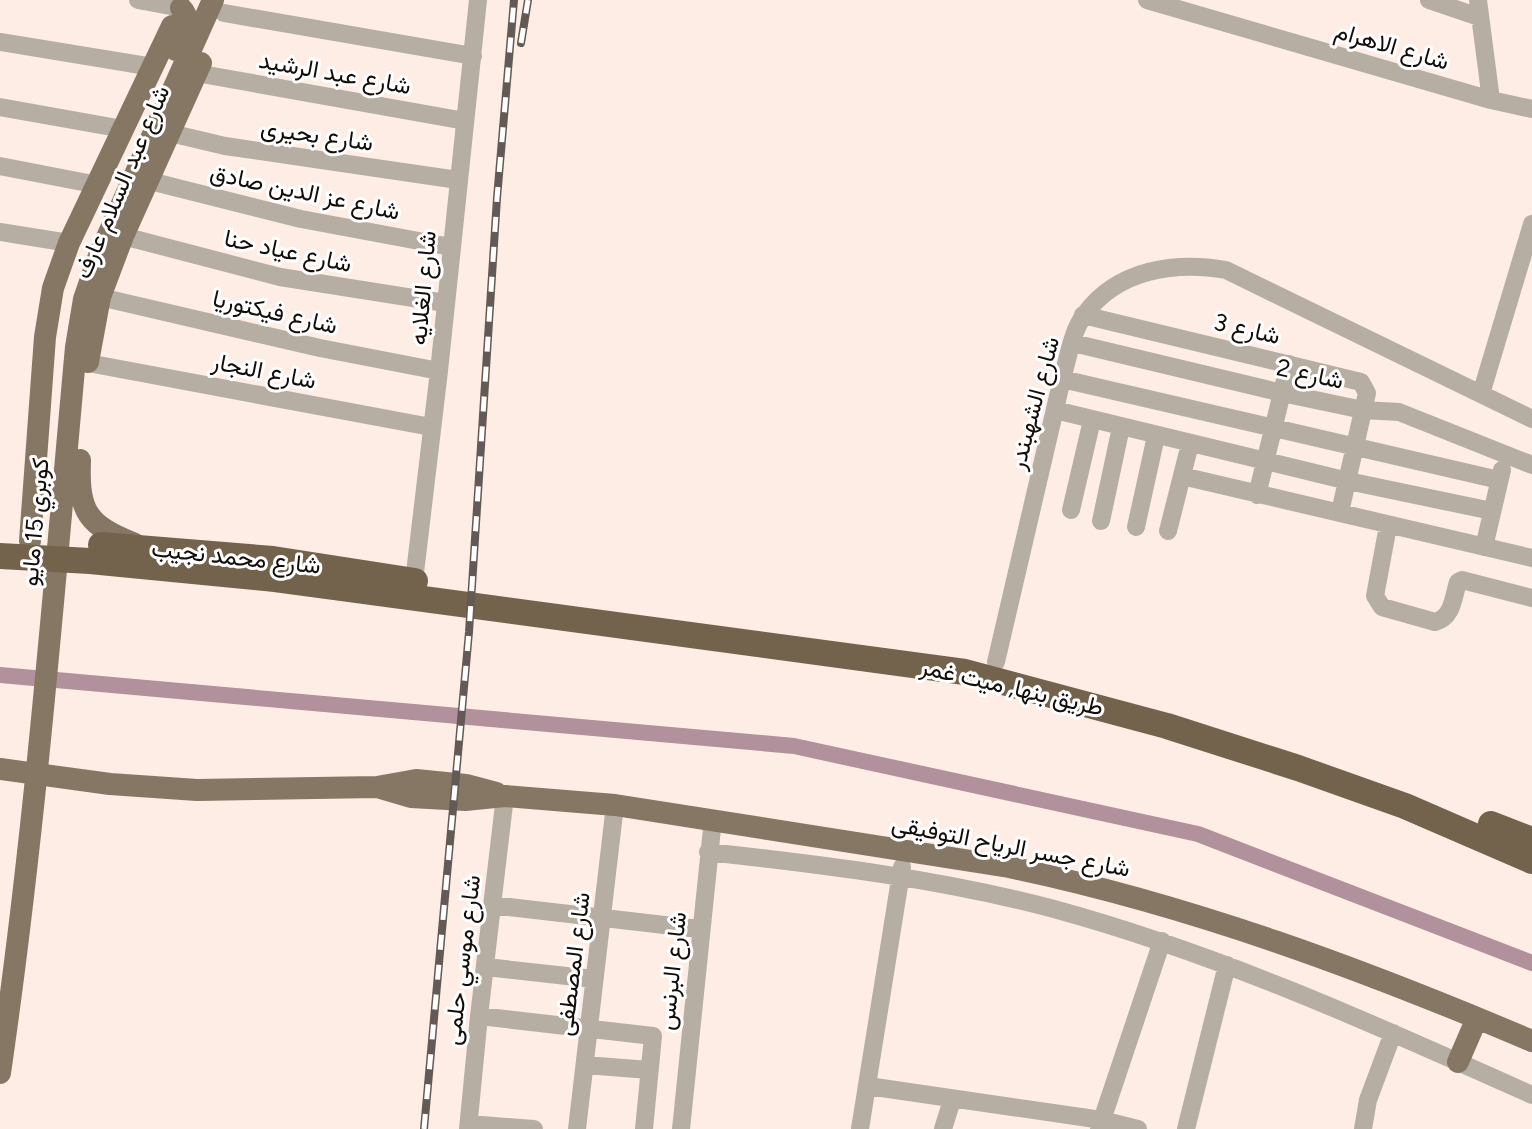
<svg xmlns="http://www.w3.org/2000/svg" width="1532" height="1129" font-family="Figtree,Vazirmatn,sans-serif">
	<rect width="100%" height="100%" fill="#feede4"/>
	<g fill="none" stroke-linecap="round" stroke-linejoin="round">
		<path stroke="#b1919c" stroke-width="16" d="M0 675 794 746 1198 834 1532 963"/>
		<path stroke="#b7aea3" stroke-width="18" d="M138 0 181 8
			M1147 0 1491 100 1532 109
			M1429 0 1479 17
			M1478 0 1491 100
			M224 13 473 56
			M0 42 153 67
			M196 73 465 121
			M0 107 123 129
			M170 133 225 146 458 180
			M0 166 98 185
			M150 181 301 219 451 247
			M0 232 69 243
			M123 236 280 277 445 303
			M100 297 320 348 439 371
			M1083 315 1361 382 1367 393 1340 512
			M1073 343 1282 393 1363 410 1399 412 1532 465
			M88 363 431 427
			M1062 379 1499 480
			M1481 394 1532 224
			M1055 410 1348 481 1492 511
			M1182 476 1532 558
			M1257 495 1289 364
			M1071 510 1092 420
			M1101 521 1121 427
			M1388 526 1375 596 1382 607 1435 622C1453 617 1453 598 1458 582L1462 580 1532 598
			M1136 527 1156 436
			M1168 531 1190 444
			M1484 547 1502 470
			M414 581 439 371 478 0
			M996 662 1062 379C1068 359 1072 330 1085 314 1118 269 1176 261 1226 270L1532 419
			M708 852C825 865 941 879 1054 909 1219 954 1376 1025 1532 1095
			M492 905 699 929
			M486 967 594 979
			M479 1016 653 1036 644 1129
			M585 1065 649 1070
			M868 1086 1102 1120 1138 1129
			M469 1124 534 1129
			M468 1129 479 1016 505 796
			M577 1129 615 805
			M681 1129 713 819
			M860 1129 902 867
			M943 1129 952 1100
			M1099 1129 1162 941
			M1186 1129 1227 965
			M1363 1129 1368 1100 1393 1033"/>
		<path stroke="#857763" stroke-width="22" d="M176 50C183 37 193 20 181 8
			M88 362 100 297 123 236 201 63
			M80 460C78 512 87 525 135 544
			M30 541 45 337 53 288 69 243 172 26
			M0 769 110 784 197 790 377 787 416 780 466 785 496 793
			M377 787 411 797 465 800 505 796 615 805 1009 867C1191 905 1362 969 1532 1041
			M1458 1062 1477 1018
			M0 1073C35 832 54 589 76 347L84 299 100 253 213 0"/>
		<path stroke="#74634c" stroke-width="26" d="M101 545 273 559 415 581
			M0 556 90 561 275 579 965 672 1167 726 1298 768 1405 806 1532 861
			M1491 824 1532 840"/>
		<g stroke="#635a55" stroke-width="8">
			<path id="rail" d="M521 43 528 0
				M424 1129 469 632 497 198 514 0"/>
		</g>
		<use href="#rail" stroke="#fff" stroke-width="5" stroke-dasharray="15" stroke-linecap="butt"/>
	</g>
	<g text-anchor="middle" stroke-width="6" stroke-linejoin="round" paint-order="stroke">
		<g font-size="24" fill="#130d0a" stroke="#fff">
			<text transform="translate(1392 46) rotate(16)" y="8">شارع الاهرام</text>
			<text transform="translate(335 73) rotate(10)" y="8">شارع عبد الرشيد</text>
			<text transform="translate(317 135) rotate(8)" y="8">شارع بحيرى</text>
			<text transform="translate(122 182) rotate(-67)" y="8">شارع عبد السلام عارف</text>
			<text transform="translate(305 192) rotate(12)" y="8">شارع عز الدين صادق</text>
			<text transform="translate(288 251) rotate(12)" y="8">شارع عياد حنا</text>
			<text transform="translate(423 288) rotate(-85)" y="8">شارع الغلايه</text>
			<text transform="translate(275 312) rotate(13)" y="8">شارع فيكتوريا</text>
			<text transform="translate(1247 329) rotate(13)" y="8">شارع 3</text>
			<text transform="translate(264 371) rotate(11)" y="8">شارع النجار</text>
			<text transform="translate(1310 374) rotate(12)" y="8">شارع 2</text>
			<text transform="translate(1034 403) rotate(-75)" y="8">شارع الشهبندر</text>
			<text transform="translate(35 522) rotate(-85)" y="8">كوبري 15 مايو</text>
			<text transform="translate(236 557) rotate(6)" y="8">شارع محمد نجيب</text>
			<text transform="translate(1012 687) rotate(13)" y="8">طريق بنها, ميت غمر</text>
			<text transform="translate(1011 846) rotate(11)" y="8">شارع جسر الرياح التوفيقى</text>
			<text transform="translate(462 960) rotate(-83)" y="8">شارع موسي حلمى</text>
			<text transform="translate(573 964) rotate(-83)" y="8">شارع المصطفى</text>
			<text transform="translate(672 971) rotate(-84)" y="8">شارع البرنس</text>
		</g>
	</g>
</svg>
